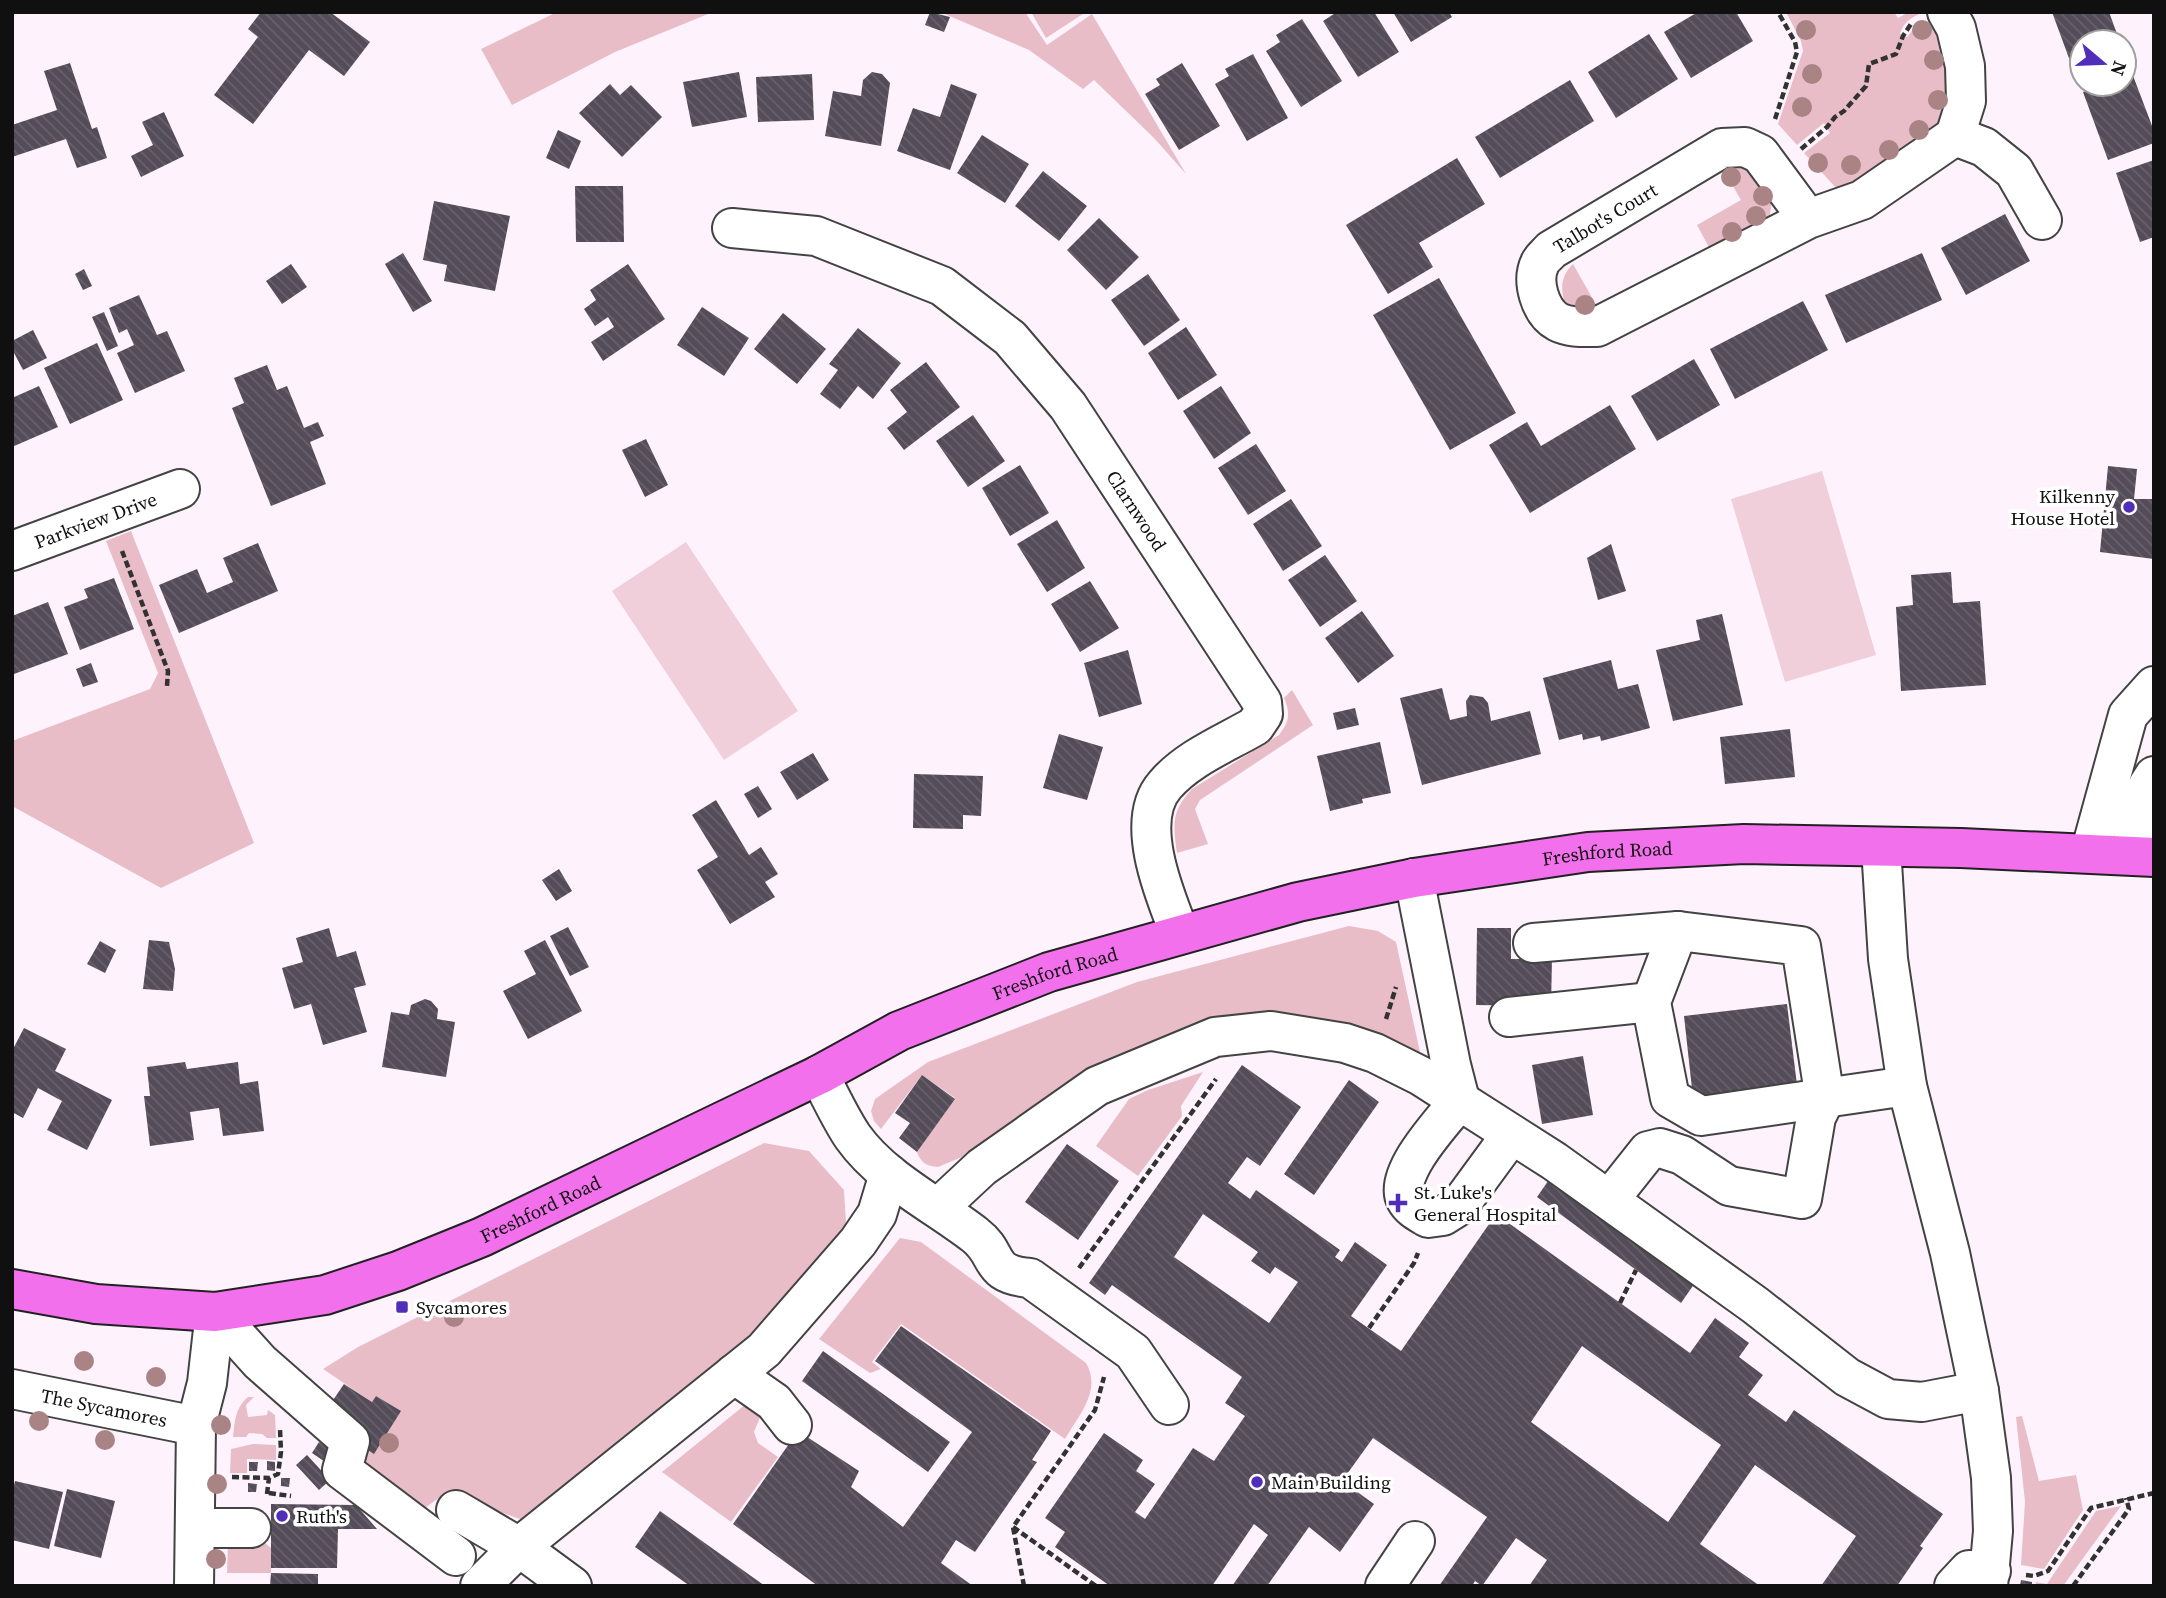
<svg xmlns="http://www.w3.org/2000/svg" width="2166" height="1598" font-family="'Source Serif 4',serif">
	<defs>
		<pattern id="building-back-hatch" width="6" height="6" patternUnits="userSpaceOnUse" patternTransform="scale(1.75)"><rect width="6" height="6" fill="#544c58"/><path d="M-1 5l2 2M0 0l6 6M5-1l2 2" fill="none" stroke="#68616b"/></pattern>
	</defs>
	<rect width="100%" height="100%" fill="#fef3fd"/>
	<path fill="#e8bdc7" d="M557 12H713L615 52 512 105 481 49Z
		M940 12H1025L1047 45 1092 14 1186 174 1154 138 1094 80 1083 89 1029 50Z
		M1031 12H1086L1046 38Z
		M1786 12H1894L1898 18 1909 12H1923C1911 18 1904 21 1900 34L1907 37 1914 28 1932 19 1949 56 1955 93 1944 130 1914 153 1838 190 1804 153 1830 133 1824 123 1797 145 1778 124 1803 51 1801 41Z
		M1743 167C1771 182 1777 193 1767 225L1713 255 1697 225 1741 200 1725 173Z
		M1573 264 1602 315 1568 310C1560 294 1559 277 1573 264Z
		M131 531 254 843 161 888 12 806V741L150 689 158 673 106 541Z
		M1292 690 1313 725 1200 800 1195 809 1208 844 1177 853C1173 825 1171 811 1192 789L1279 735C1289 722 1291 714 1284 698Z
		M1349 926 1378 931 1396 942 1423 1066 1279 1024 938 1167C926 1166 921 1163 917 1152L955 1098 922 1075 881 1129 874 1121 871 1111 875 1099 928 1062 1137 982Z
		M1203 1072 1181 1106 1182 1116 1138 1176 1096 1146 1129 1099 1148 1090Z
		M764 1143 809 1151 844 1190 846 1223 828 1248 773 1314 727 1357 523 1520 446 1493 415 1515 358 1471 356 1443 400 1411 376 1396 372 1402 323 1369 358 1347Z
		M900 1238 921 1242 1086 1363C1102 1390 1079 1415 1065 1439L901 1324 872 1362 881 1369 870 1373 819 1339Z
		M248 1397H254L246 1405 248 1417 267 1415 268 1410 275 1415 276 1438H267L262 1434 249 1433 246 1437H233C235 1421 235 1408 248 1397Z
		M746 1404 761 1415 754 1432 758 1443 778 1457 731 1522 662 1472Z
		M2022 1416 2039 1481 2076 1475 2083 1510 2044 1569 2021 1565 2025 1502 2016 1417Z
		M253 1444 276 1445V1460L247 1459V1473H230L231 1449Z
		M2121 1506 2063 1586H2035L2036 1582 2047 1584 2096 1511Z
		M228 1542 265 1543 271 1548V1573H227Z"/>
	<path fill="#f0cfdb" d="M1822 471 1876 655 1785 682 1731 499Z
		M686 542 798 711 724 760 612 591Z"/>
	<path fill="url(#building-back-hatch)" fill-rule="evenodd" d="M261 12H330L370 42 344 76 309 50 253 124 214 95 258 37 248 29Z
		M930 12 950 17 944 32 925 25Z
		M1337 12H1374L1399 52 1358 77 1323 21Z
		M1393 12H1449L1452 17 1411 42Z
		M1698 12H1736L1753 41 1691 78 1664 32Z
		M2052 12H2109L2120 42H2082V78L2077 80Z
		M1302 19 1342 81 1301 107 1266 51 1280 42 1276 35Z
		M1649 34 1678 79 1616 118 1588 72Z
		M1253 54 1288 118 1247 141 1215 84 1229 76 1225 69Z
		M70 63 92 129 97 127 107 158 77 168 66 139 12 157V125L57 110 44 71Z
		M1182 63 1220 126 1179 150 1145 94 1160 85 1156 79Z
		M739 72 747 117 692 127 683 82Z
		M872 72 882 74 890 83 881 146 825 136 833 91 861 96 863 80Z
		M2132 73 2154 131V143L2108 160 2083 92 2104 84H2124V76Z
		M812 74 814 120 758 122 756 77Z
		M1570 80 1594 121 1500 178 1475 137Z
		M610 84 620 95 631 85 662 117 622 157 579 113Z
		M951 84 977 94 950 170 897 151 913 108 940 117Z
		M164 112 184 156 141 177 131 156 153 145 142 122Z
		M558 130 581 141 569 169 546 158Z
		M982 135 1029 164 1005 203 957 173Z
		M1457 158 1485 204 1419 243 1433 267 1388 294 1346 225Z
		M2154 160V237L2140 242 2116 173Z
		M1043 171 1087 206 1059 241 1015 206Z
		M575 186H623L624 242H576Z
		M434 201 510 216 495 291 444 281 447 265 423 260Z
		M2005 214 2030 261 1966 295 1941 248Z
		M1099 218 1139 257 1106 290 1067 250Z
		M403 253 432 301 413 312 385 264Z
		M1922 253 1942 300 1846 343 1825 295Z
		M291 264 307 287 282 304 266 281Z
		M628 264 665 319 603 361 591 342 614 327 608 317 595 326 584 309 596 300 590 290Z
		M84 269 92 286 83 290 75 274Z
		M1148 274 1180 320 1144 346 1111 300Z
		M1439 278 1516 413 1450 450 1373 315Z
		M139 295 157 335 167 331 185 371 135 393 117 353 134 345 127 329 119 333 109 308Z
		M1803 301 1828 350 1735 399 1710 349Z
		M702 307 749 338 724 376 677 345Z
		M104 312 118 346 107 351 92 317Z
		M783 313 826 349 797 384 754 349Z
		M1186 327 1217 375 1178 400 1148 353Z
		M858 328 901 363 873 399 858 386 840 409 820 394 838 370 829 364Z
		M33 330 47 358 23 370 12 349V341Z
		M97 343 123 400 70 424 44 368Z
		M1694 359 1720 405 1657 441 1631 396Z
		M926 362 960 407 904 450 887 428 907 412 890 390Z
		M267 365 277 390 287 386 304 428 318 422 324 436 310 442 326 484 271 506 232 408 244 403 234 378Z
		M39 386 58 427 12 447V398Z
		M1221 386 1251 433 1214 459 1183 411Z
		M1610 405 1636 449 1530 513 1489 445 1527 422 1541 446Z
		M973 415 1005 461 968 487 936 441Z
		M646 439 668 485 645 497 622 450Z
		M1256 444 1286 491 1248 515 1218 468Z
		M1020 465 1049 513 1010 536 982 488Z
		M2108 466 2137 469 2134 499H2154V559L2100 552Z
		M1291 499 1322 546 1283 571 1253 524Z
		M1057 520 1085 568 1047 592 1017 544Z
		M258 543 278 591 179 633 159 585 197 569 207 593 233 582 223 558Z
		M1611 544 1626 591 1598 600 1587 558Z
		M1325 555 1357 601 1320 627 1288 580Z
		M1951 572 1953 603 1980 601 1986 685 1901 691 1896 607 1913 605 1911 575Z
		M114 578 134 629 80 650 64 607 88 598 84 589Z
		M1090 581 1119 628 1080 652 1051 604Z
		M48 602 68 654 14 674 12 669V616Z
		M1362 611 1394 656 1358 683 1325 638Z
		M1722 614 1743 705 1673 721 1656 650 1700 640 1696 620Z
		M1128 650 1142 704 1099 717 1084 663Z
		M1611 660 1618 689 1638 684 1650 728 1601 741 1600 736 1583 740 1582 734 1559 740 1543 678Z
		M91 663 98 682 83 687 76 669Z
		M1442 688 1450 720 1467 716 1466 701 1470 695 1483 697 1488 703 1491 721 1530 711 1541 754 1422 785 1400 698Z
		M1355 708 1359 725 1337 730 1333 713Z
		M1790 729 1795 777 1725 784 1720 737Z
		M1059 734 1103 747 1087 800 1043 788Z
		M1380 742 1391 793 1362 799 1363 803 1330 811 1317 756Z
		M813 753 829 780 797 800 780 772Z
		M914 774 983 776 981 816 963 815V829L913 828Z
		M758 786 772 809 758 818 744 794Z
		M716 800 749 855 761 847 778 874 765 882 775 897 730 924 697 870 718 857 692 815Z
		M559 869 572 891 556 901 542 880Z
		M568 927 589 967 570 976 550 936Z
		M329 928 337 957 356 951 366 985 354 988 367 1032 323 1045 311 1004 294 1009 282 968 303 962 296 938Z
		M1477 928H1511V959H1552L1551 1006 1476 1005Z
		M149 940 169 942 175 969 173 991 143 989Z
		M545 940 582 1011 528 1039 503 991 536 974 524 951Z
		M100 941 116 950 105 973 87 964Z
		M425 999 431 1001 438 1009 437 1019 455 1022 446 1077 382 1067 391 1012 409 1015 411 1005Z
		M1787 1004 1797 1085 1693 1098 1684 1016Z
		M24 1028 66 1049 55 1071 112 1100 87 1150 47 1130 62 1101 38 1088 23 1118 12 1112V1051Z
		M1583 1056 1593 1115 1542 1124 1532 1065Z
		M185 1062 187 1069 238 1062 240 1084 258 1081 264 1131 223 1136 219 1108 190 1112 194 1140 150 1146 144 1096H150L147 1067Z
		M1242 1065 1301 1107 1260 1166 1247 1157 1228 1183 1250 1199 1256 1190 1340 1250 1335 1257 1342 1262 1355 1242 1387 1265 1351 1316 1401 1351 1496 1214 1690 1353 1715 1318 1749 1343 1739 1357 1763 1375 1748 1395 1786 1422 1794 1410 1943 1514 1920 1546 1923 1548 1897 1586H1821L1856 1536 1755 1465 1700 1544 1760 1586H1529L1547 1560 1516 1538 1482 1586 1475 1581 1472 1586H1439L1487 1517 1373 1438 1342 1481 1374 1504 1340 1552 1309 1527 1267 1586H1232L1268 1535 1254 1524 1212 1586H1110L1055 1547 1065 1532 1045 1518 1104 1433 1143 1460 1136 1471 1155 1484 1135 1512 1145 1519 1193 1448 1214 1461 1245 1416 1225 1403 1242 1377 1112 1285 1105 1295 1089 1283ZM1203 1214 1258 1252 1251 1261 1270 1274 1275 1267 1298 1282 1269 1323 1174 1257ZM1582 1346 1721 1445 1668 1522 1531 1422Z
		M922 1075 955 1099 917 1152 899 1138 910 1123 895 1113Z
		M1349 1080 1379 1102 1314 1195 1284 1174Z
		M1067 1144 1119 1181 1078 1240 1025 1202Z
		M1553 1174 1697 1280 1681 1303 1537 1197Z
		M901 1326 1051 1431 1032 1460 1037 1462 975 1552 956 1540 941 1563 973 1586H818L733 1524 798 1431 859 1471 851 1487 903 1527 972 1432 875 1361Z
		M823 1351 950 1442 928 1472 802 1381Z
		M344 1384 372 1402 376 1396 401 1411 374 1454 345 1436 329 1406Z
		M335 1433 331 1466 312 1453 319 1442 326 1446Z
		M307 1455 330 1480 319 1490 296 1465Z
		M267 1461 275 1462V1471L267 1470Z
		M249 1462H258L257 1471H249Z
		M281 1478H290L289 1487 281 1486Z
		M15 1481 63 1492 49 1549 12 1540V1493Z
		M248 1483 257 1484 256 1492H248Z
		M67 1489 115 1501 101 1558 54 1546Z
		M271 1504 356 1505 377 1529H338L337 1568H271Z
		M660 1511 765 1586H690L635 1547Z
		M271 1573 318 1574V1586H270Z
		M2021 1580 2032 1582V1586H2020Z"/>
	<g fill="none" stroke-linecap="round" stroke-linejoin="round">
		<g stroke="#434343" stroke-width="42">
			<g id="minor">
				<path d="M1955 136 1984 147 2014 171 2042 220"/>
				<path d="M1808 219 1760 154 1745 147 1722 148 1551 250C1548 254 1542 258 1540 263 1531 281 1540 312 1558 322 1570 328 1584 327 1597 327L1808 219 1862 200 1955 136 1966 101 1965 66 1956 28 1947 12"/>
				<path id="s1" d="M732 228 816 236 942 286 1010 338 1068 406 1262 702 1263 714 1255 726C1226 743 1188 758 1165 785 1133 821 1165 896 1180 934"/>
				<path id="s2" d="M12 551 180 489"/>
				<path d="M1881 847 1888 959 1907 1086 1950 1253 1979 1391 1991 1478 1993 1531 1988 1586"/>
				<path d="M2090 853 2128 715 2154 686"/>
				<path d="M2132 855C2133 826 2136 801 2154 776"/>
				<path d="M1414 878 1451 1065 1460 1100C1444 1120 1392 1174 1406 1200 1411 1209 1420 1213 1428 1218L1443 1216 1459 1206 1511 1135"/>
				<path d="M1678 931 1651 1002 1670 1098 1701 1116 1907 1086"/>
				<path d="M1533 943 1678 931 1801 946 1825 1099 1816 1117 1802 1199 1729 1186 1682 1155 1660 1148 1648 1151 1609 1200"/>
				<path d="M1509 1017 1651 1002"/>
				<path d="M819 1075C830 1095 840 1118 853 1137 883 1179 935 1204 975 1235 1001 1255 986 1274 1030 1278L1133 1352 1169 1405"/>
				<path d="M938 1208 982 1167 1097 1086 1215 1037 1271 1031 1345 1043 1375 1053 1421 1076 1554 1161 1755 1305 1847 1377 1888 1399 1922 1402 1979 1391"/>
				<path d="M215 1312 260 1362 350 1441 342 1470 456 1556"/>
				<path d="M734 1374 774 1402 792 1425"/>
				<path id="s3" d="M12 1389 196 1426"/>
				<path d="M456 1510 519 1547 572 1586"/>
				<path d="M195 1528H251"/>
				<path d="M194 1586 196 1426 207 1383 215 1312"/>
				<path d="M480 1586 519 1547 764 1350 858 1242 877 1214 889 1174"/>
				<path d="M1385 1586 1415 1541"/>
				<path d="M1954 1586 1969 1570 1991 1571"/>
			</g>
		</g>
		<g stroke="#212121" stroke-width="42">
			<g id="major">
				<path id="s4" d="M12 1289 96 1304 215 1312 325 1295 398 1271 482 1237 819 1075 899 1031 1049 972 1298 902 1414 878 1588 852 1744 844 1961 848 2154 857"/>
			</g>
		</g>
		<path stroke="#323232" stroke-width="4.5" stroke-dasharray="7 3.5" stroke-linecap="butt" d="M1775 119 1797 52 1795 42 1778 12
			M1801 149 1827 127 1835 117 1844 111 1866 86 1869 64 1896 54 1903 36 1911 24
			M122 551 168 671 167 686
			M1386 1019 1396 987
			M1079 1268 1216 1079
			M1620 1303 1636 1270
			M1369 1328 1414 1263 1418 1253
			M232 1477 269 1478
			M269 1493 291 1496
			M267 1494 269 1478 278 1474 281 1452 280 1429
			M1013 1527 1096 1586
			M2026 1575 2034 1576 2048 1571 2091 1508 2154 1493
			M1024 1586 1013 1527 1095 1410 1104 1377
			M2073 1586 2129 1509 2126 1498"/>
		<use href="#minor" stroke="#fff" stroke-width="38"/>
		<use href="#major" stroke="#f270eb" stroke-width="38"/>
	</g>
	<g fill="#aa8385">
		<circle cx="1806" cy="30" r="10"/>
		<circle cx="1922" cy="30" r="10"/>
		<circle cx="1934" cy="60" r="10"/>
		<circle cx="1812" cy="74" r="10"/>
		<circle cx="1938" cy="100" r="10"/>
		<circle cx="1802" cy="107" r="10"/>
		<circle cx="1919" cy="130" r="10"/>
		<circle cx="1889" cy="150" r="10"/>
		<circle cx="1818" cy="163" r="10"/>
		<circle cx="1851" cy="165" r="10"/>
		<circle cx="1731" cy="177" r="10"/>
		<circle cx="1763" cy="196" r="10"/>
		<circle cx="1756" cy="216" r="10"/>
		<circle cx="1732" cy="232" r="10"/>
		<circle cx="1585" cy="305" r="10"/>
		<circle cx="454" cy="1317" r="10"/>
		<circle cx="84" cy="1361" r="10"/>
		<circle cx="156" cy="1377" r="10"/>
		<circle cx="39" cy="1421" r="10"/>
		<circle cx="221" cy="1425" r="10"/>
		<circle cx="105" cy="1440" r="10"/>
		<circle cx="389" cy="1443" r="10"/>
		<circle cx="217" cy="1484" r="10"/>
		<circle cx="216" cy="1559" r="10"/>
	</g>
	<g fill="#502eba" stroke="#fff" stroke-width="2.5">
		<circle cx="2129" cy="507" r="7"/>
		<path d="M1394.5 1192.5h7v7h7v7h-7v7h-7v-7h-7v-7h7z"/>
		<rect x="395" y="1300" width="14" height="14" rx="3.5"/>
		<circle cx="1257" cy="1482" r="7"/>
		<circle cx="282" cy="1516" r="7"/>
	</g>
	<g text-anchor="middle" stroke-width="7" stroke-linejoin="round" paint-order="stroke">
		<g font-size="19" fill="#101010" stroke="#fff">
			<text transform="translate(1605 218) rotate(-31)" y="7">Talbot's Court</text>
			<text dy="7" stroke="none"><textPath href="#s1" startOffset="520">Clarnwood</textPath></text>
			<text dy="7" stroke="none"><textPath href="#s2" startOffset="89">Parkview Drive</textPath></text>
			<text dy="7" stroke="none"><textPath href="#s4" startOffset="1682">Freshford Road</textPath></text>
			<text dy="7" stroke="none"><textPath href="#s4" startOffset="1115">Freshford Road</textPath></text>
			<text dy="7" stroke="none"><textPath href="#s4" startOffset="548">Freshford Road</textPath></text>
			<text dy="7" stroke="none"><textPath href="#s3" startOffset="94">The Sycamores</textPath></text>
		</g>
		<g font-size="19" fill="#101010" stroke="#fff" text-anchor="start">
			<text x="2115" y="503" text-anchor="end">Kilkenny<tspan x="2115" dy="22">House Hotel</tspan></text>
			<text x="1414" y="1199">St. Luke's<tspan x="1414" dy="22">General Hospital</tspan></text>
			<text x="416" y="1314">Sycamores</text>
			<text x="1271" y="1489">Main Building</text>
			<text x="296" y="1523">Ruth's</text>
		</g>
	</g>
	<rect width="2166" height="1598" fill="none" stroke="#101010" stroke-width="28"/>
	<g transform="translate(2103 63) rotate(109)"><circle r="33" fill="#ffffff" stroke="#9f9f9f" stroke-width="2"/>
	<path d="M0-5L12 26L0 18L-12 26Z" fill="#502eba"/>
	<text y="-10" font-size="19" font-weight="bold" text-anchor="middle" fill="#101010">N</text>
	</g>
</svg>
